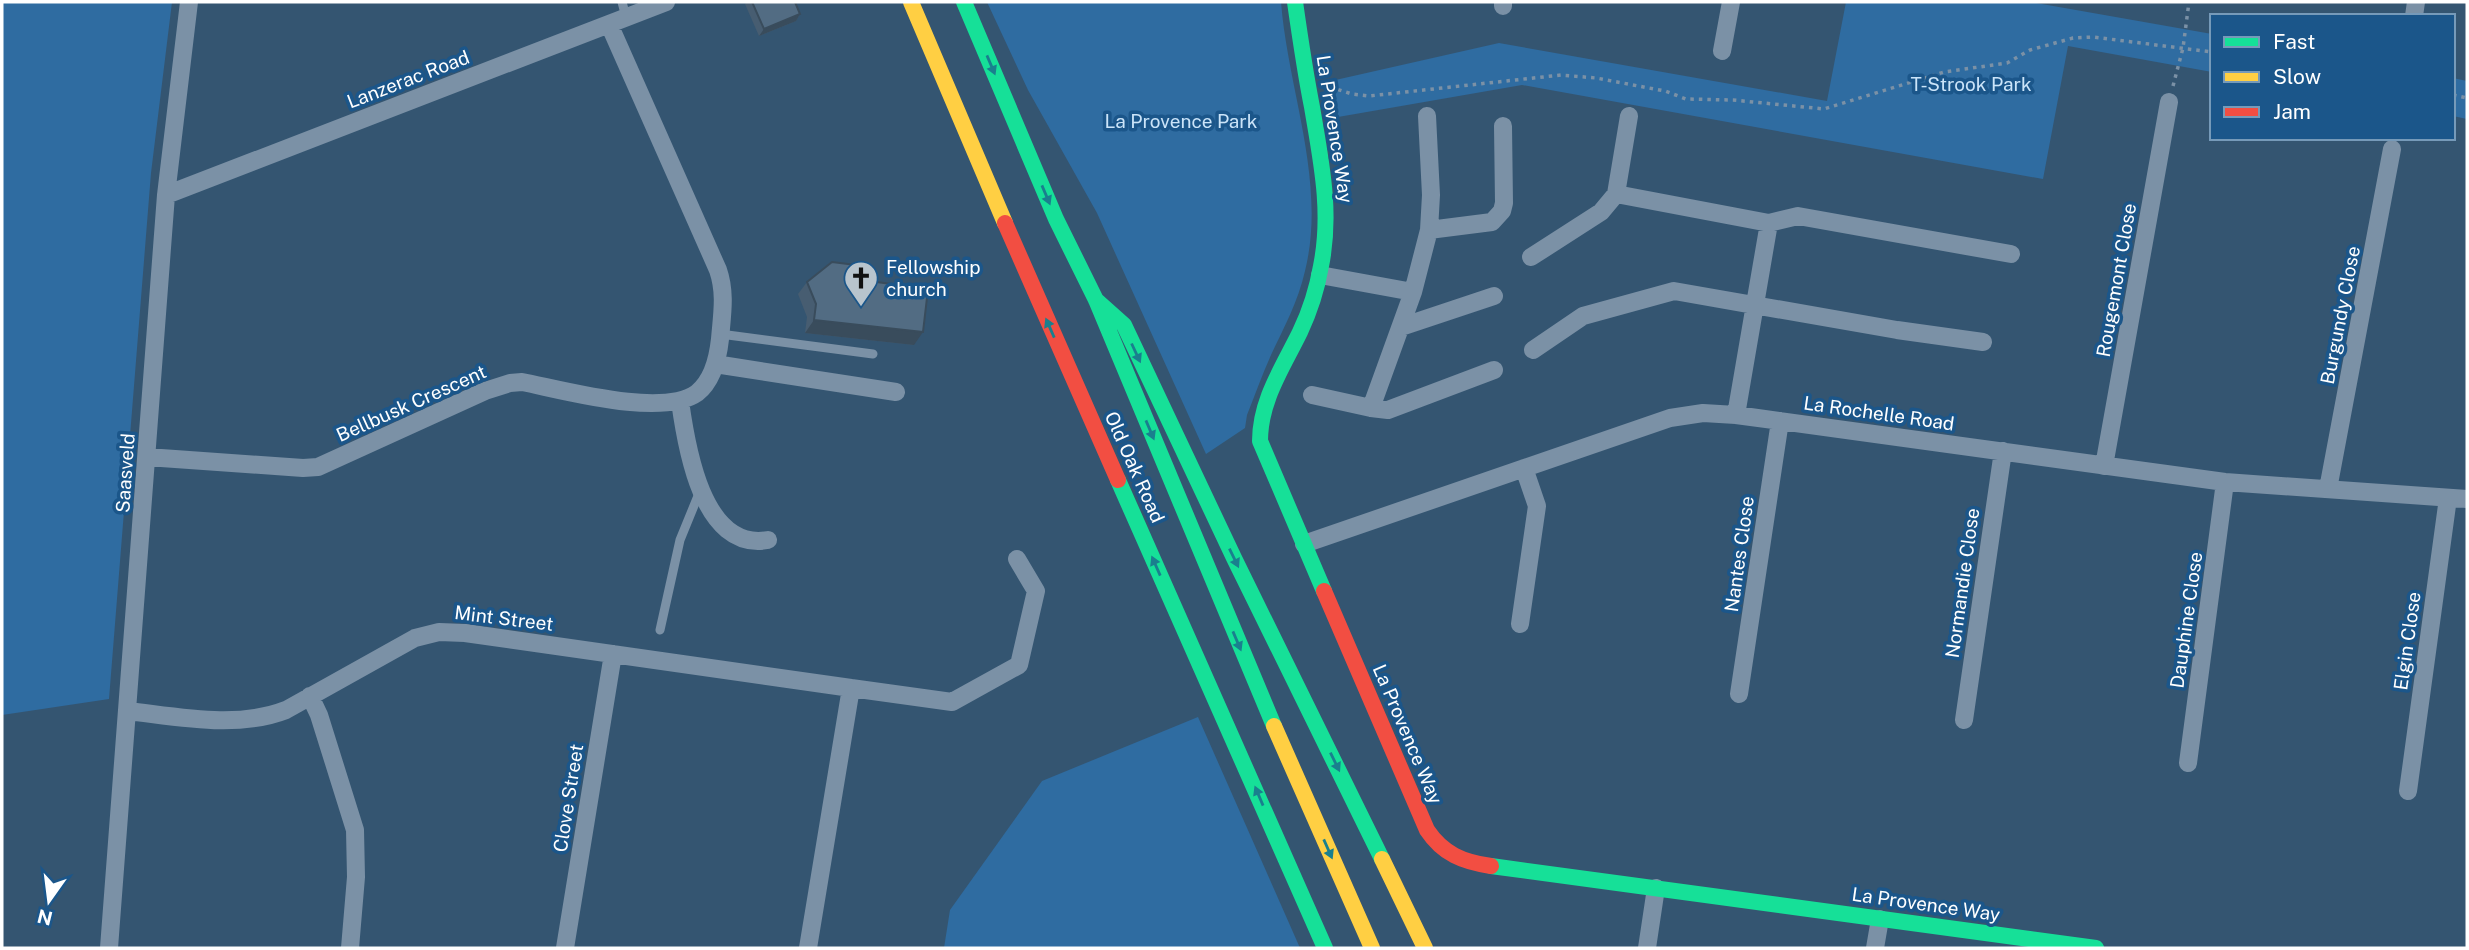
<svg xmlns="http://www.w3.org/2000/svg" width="2469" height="950" font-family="'Public Sans',sans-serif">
	<rect width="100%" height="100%" fill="#345571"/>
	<path fill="#2f6ca1" d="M2 2H172L151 173 109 699 2 715Z
		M987 2H1281C1288 91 1327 182 1305 271 1298 302 1284 327 1271 355 1262 375 1255 395 1247 415L1245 428 1206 454 1097 213 1028 90Z
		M1846 2H2031L2212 34V72L2068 46 2043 179 1522 85 1338 117 1331 81 1499 43 1827 101Z
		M2453 78 2467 81V119L2453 116Z
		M1198 717 1300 948H944L950 910 1042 781Z"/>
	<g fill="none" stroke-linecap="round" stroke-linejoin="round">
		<path stroke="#7b91a6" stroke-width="3.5" stroke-dasharray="3.5 5" stroke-linecap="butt" d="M2173 86 2183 48 2189 2
			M1330 87 1352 94 1369 96 1561 75 1596 78 1665 91 1686 99 1733 100 1824 109 1944 72 2007 63 2030 50 2073 38 2093 37 2212 52
			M2453 95 2467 98"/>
		<path stroke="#7b91a6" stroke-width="9" d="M622 2 626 17
			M720 334 873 354
			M660 630 680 540 700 491"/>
		<path stroke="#7b91a6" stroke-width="18" d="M1503 6V2
			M2414 16 2416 2
			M1722 51 1731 2
			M1616 194 1769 223 1798 216 2011 254
			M166 195 666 2
			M1429 230 1492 222 1502 211 1504 203 1503 126
			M1531 257 1601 212 1616 194 1629 116
			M1320 275 1413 292
			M1401 327 1494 296
			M1533 350 1583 316 1674 291 1897 330 1983 342
			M715 364 896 392
			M1312 395 1371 408 1388 410 1494 370
			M680 401C686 445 702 552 768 540
			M1371 408 1413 292 1429 230 1431 195 1427 116
			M1736 415 1769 223
			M147 457 303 468 318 467 485 391 510 383 522 382C563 390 662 418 697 393 712 381 718 358 720 339 722 315 726 293 718 270L609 24
			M2104 466 2169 102
			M2328 489 2392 149
			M1304 544 1670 418 1703 413 1736 415 2225 482 2467 499
			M1520 624 1537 506 1524 468
			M851 688 952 702 1019 665 1036 591 1017 559
			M1739 694 1780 421
			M310 696 319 715 355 830 356 877 350 948
			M128 711C180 717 237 729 286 710L415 638 439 632 465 633 851 688 808 948
			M1964 720 2003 451
			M2188 763 2225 482
			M2408 791 2448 498
			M109 948 166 195 189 2
			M565 948 613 654
			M1647 948 1656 888
			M1875 948 1880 919"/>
		<path stroke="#16e098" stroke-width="16" d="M964 2 1056 219 1096 300 1274 726
			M1295 2C1300 37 1305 72 1312 107 1321 161 1332 212 1321 266 1317 289 1310 311 1300 332 1283 367 1260 400 1260 441L1324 591
			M1096 300 1124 325 1234 558 1382 859
			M1118 480 1325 948
			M1491 866 2096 948"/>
		<path stroke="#ffcf43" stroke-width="16" d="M911 2 1005 223
			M1274 726 1372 948
			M1382 859 1425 948"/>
		<path stroke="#f24e42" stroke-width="16" d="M1005 223 1118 480
			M1324 591 1427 830C1443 854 1463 862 1491 866"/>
	</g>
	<path fill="#475d71" d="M747 2H795L800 14 796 21 759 36 745 4Z
		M807 282 914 345 805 333 807 317 798 294Z"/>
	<path fill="#394c5c" d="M800 14 796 21 759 36 764 29Z
		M814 320 923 332 914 345 805 333Z"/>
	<path fill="#526c83" stroke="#394c5c" stroke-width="2" d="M752 2H795L800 14 764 29Z
		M832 262 864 266 877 282 928 289 923 332 814 320 816 304 807 282Z"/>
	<defs><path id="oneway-solid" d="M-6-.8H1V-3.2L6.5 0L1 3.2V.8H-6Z" transform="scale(1.75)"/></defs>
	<g fill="#1a7f8e">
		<use href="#oneway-solid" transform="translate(991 65) rotate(67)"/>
		<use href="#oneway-solid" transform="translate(1046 195) rotate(67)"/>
		<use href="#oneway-solid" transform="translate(1050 328) rotate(-114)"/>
		<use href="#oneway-solid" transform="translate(1136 353) rotate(65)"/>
		<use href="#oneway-solid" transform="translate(1150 430) rotate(67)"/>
		<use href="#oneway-solid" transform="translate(1234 558) rotate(64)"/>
		<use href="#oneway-solid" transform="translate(1156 566) rotate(-114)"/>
		<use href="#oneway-solid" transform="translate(1237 641) rotate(67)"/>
		<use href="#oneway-solid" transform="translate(1335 762) rotate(64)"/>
		<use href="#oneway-solid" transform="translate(1259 796) rotate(-113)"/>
		<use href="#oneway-solid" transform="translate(1328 849) rotate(66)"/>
	</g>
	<defs>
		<g id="church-pin" transform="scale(1.75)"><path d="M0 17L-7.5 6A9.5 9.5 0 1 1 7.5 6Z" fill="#b8c4cd" stroke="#1b568a"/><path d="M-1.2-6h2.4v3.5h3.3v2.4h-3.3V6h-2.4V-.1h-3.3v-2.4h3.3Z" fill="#111"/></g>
	</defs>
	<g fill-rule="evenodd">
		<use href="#church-pin" x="861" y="278"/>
	</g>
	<g text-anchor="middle" stroke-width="7" stroke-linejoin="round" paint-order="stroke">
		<g font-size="19" fill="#fff" stroke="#1b568a">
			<text transform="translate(408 79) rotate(-21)" y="7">Lanzerac Road</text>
			<text transform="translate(1335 129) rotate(81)" y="7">La Provence Way</text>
			<text transform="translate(2116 280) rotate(-80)" y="7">Rougemont Close</text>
			<text transform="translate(2340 315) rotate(-79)" y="7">Burgundy Close</text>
			<text transform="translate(411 403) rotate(-24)" y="7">Bellbusk Crescent</text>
			<text transform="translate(1879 413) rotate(8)" y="7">La Rochelle Road</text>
			<text transform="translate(1135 467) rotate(66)" y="7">Old Oak Road</text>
			<text transform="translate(125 473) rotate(-86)" y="7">Saasveld</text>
			<text transform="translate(1739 554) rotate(-82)" y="7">Nantes Close</text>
			<text transform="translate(1962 583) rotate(-82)" y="7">Normandie Close</text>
			<text transform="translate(504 618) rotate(7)" y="7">Mint Street</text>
			<text transform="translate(2186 620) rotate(-82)" y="7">Dauphine Close</text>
			<text transform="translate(2407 641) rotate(-82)" y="7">Elgin Close</text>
			<text transform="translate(1408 734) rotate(67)" y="7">La Provence Way</text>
			<text transform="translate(568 798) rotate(-81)" y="7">Clove Street</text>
			<text transform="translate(1926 904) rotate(8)" y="7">La Provence Way</text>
		</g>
		<g font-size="19" fill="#cbe4f9" stroke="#1b568a">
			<text x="1971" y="91">T-Strook Park</text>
			<text x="1181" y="128">La Provence Park</text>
		</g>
		<g font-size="19" fill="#fff" stroke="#1b568a" text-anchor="start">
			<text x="886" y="274">Fellowship<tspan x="886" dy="22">church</tspan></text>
		</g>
	</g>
	<rect width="2469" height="950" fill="none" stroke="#ffffff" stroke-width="7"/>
	<rect x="2210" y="14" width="245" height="126" fill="#1b568a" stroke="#769ab9" stroke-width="2"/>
	<rect x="2224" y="37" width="35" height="10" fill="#16e098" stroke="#769ab9" stroke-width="2"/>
	<text x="2273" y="49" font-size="21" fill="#ffffff">Fast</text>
	<rect x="2224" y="72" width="35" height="10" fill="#ffcf43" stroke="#769ab9" stroke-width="2"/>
	<text x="2273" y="84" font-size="21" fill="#ffffff">Slow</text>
	<rect x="2224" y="107" width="35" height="10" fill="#f24e42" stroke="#769ab9" stroke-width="2"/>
	<text x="2273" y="119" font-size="21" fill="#ffffff">Jam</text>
	<g transform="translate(49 901) rotate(194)" stroke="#1b568a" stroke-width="5" paint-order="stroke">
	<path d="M0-5L12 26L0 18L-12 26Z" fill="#ffffff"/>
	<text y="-10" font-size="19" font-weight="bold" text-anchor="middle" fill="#ffffff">N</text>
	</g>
</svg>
